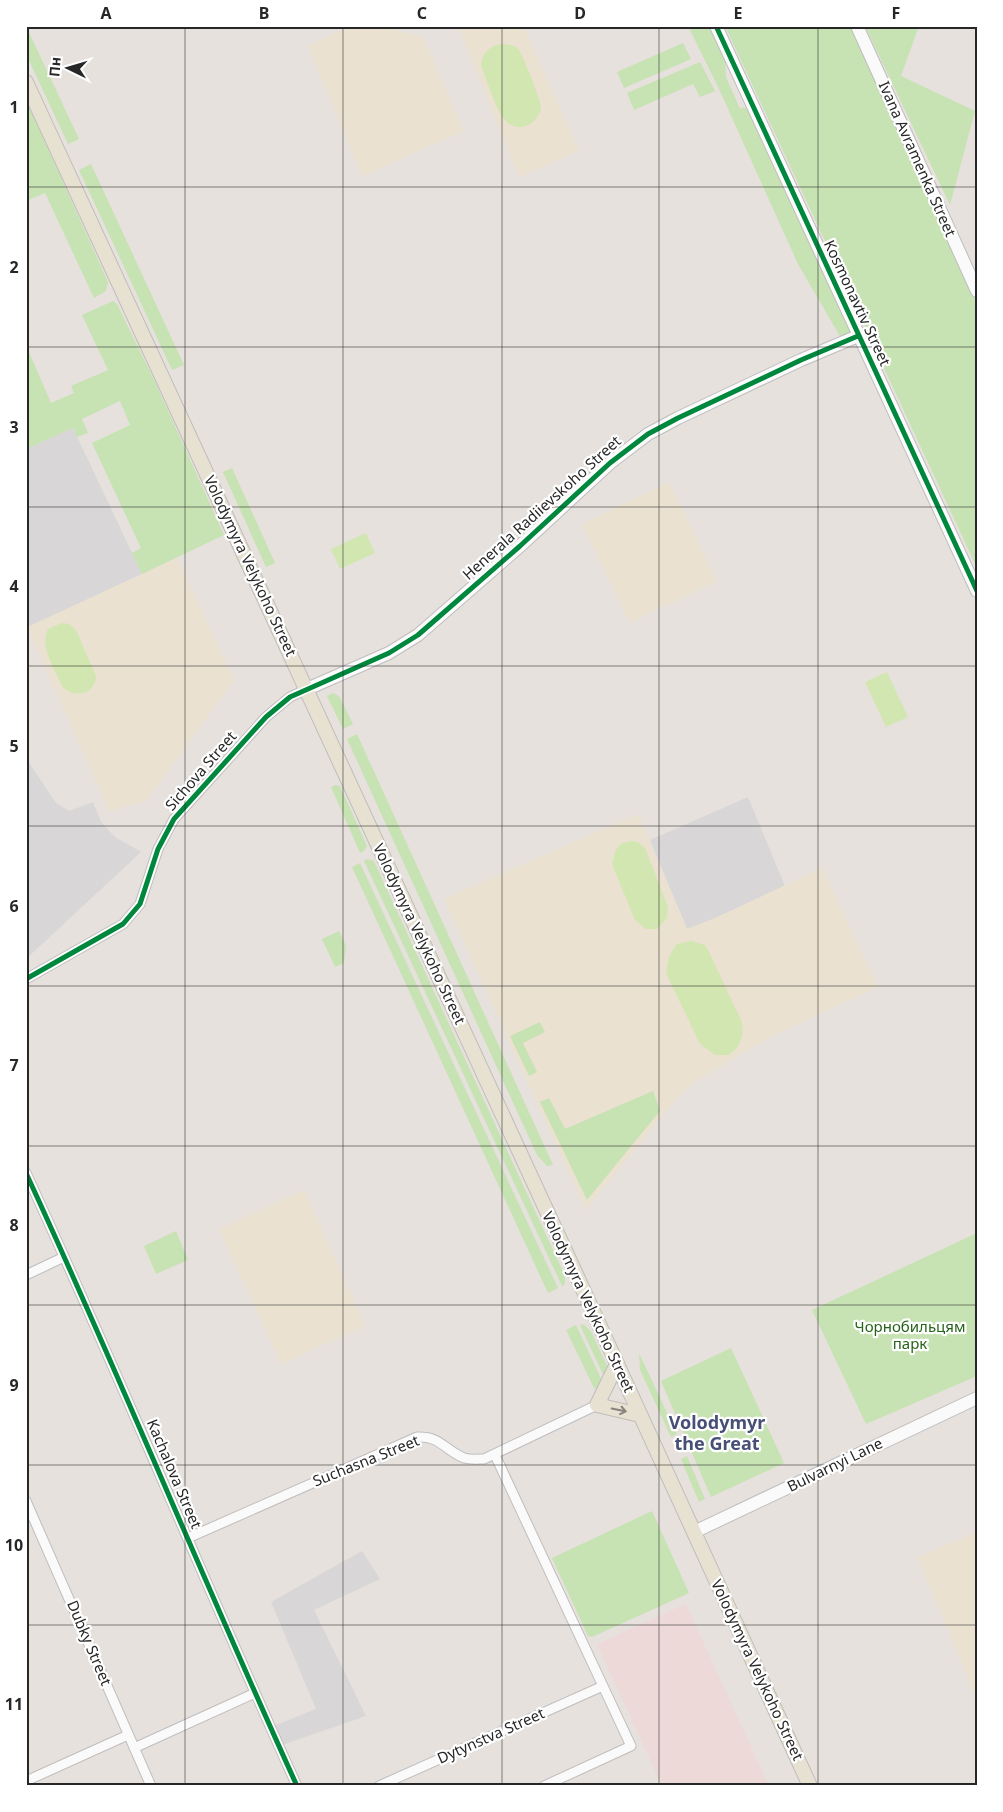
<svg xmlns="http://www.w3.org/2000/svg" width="1003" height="1812" font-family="'Noto Sans',sans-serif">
	<rect width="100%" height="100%" fill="#e6e1dc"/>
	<path fill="#d9d6d8" d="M73 428 142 574 26 628V449Z
		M26 758 56 803 69 811 93 802 101 822 115 837 141 852 26 959Z
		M748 797 785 886 713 919 687 929 650 840Z
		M362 1551 380 1579 314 1610 366 1716 279 1746 271 1727 316 1709 271 1602Z"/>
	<path fill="#eae1d0" d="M350 26H380L423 37 464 131 362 176 308 46Z
		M458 26H523L579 151 519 177Z
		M669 482 717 581 630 623 582 524Z
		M177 558 234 680 146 801 109 811 27 627Z
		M638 814 687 929 713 919 822 868 878 987 768 1038 695 1082 677 1098 586 1210 444 899Z
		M304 1190 365 1326 281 1364 219 1229Z
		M977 1532V1700L917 1557Z"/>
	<path fill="#eddad8" d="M686 1604 769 1786H662L597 1644Z"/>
	<path fill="#c7e2b3" d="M26 26 79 139 68 144 26 54Z
		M688 26H711L725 56 726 77 740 109 744 107 753 114 851 330 848 334 841 338 798 264 719 89Z
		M725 26H852L977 297V568Z
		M865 26H919L901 76 975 111 950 205Z
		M683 43 691 59 624 88 617 72Z
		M700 62 715 91 700 97 693 84 634 110 627 93Z
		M26 100 108 282 106 291 94 298 45 193 26 201Z
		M91 164 184 365 172 370 79 170Z
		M113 301 117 304 156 384 224 535 142 574 132 553 141 548 92 443 130 425 120 401 82 419 88 433 77 437 73 428 26 449V345L51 403 74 393 71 386 108 370 82 315Z
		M232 468 275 563 266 567 223 472Z
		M333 693 339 696 353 724 343 729 327 696Z
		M357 734 553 1165 547 1166 537 1155 347 739Z
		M335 785 340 786 367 846 364 851 360 853 331 787Z
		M367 859 374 861 565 1276V1284L562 1286 364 861Z
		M360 863 558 1288 548 1293 352 867Z
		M339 931 346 946 344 963 335 967 322 939Z
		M540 1022 545 1032 523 1043 537 1072 529 1076 510 1036Z
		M653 1091 660 1111 587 1200 540 1102 549 1098 565 1129Z
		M176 1231 188 1260 156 1274 144 1246Z
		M977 1233V1376L866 1424 812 1310Z
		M583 1324 591 1331 608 1368 606 1381 580 1325Z
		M576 1325 604 1385 600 1391 594 1388 566 1330Z
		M731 1348 784 1463 711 1497 661 1381Z
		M639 1353 677 1434 671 1437 640 1370Z
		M687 1456 705 1499 699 1502 681 1459Z
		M652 1511 689 1593 592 1637 588 1636 552 1558Z"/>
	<path fill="#d2e6b1" d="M501 44C507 44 515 45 519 50 523 55 541 102 541 107 539 125 516 135 504 119 496 109 487 80 481 66 482 53 489 46 501 44Z
		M366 533 375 553 340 569 331 549Z
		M62 623 69 624 76 630 96 676C96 695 73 699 62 686 55 669 39 647 48 629Z
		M887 672 908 717 886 727 865 682Z
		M632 841 638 842 645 848 668 907 667 918 657 929H646L635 920 612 864 615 852 618 847 622 843Z
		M691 941 705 945 708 950 741 1020C745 1033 741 1047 729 1055H715L700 1044 666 973 669 957 673 950 677 944Z"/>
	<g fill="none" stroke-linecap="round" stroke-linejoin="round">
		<g stroke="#bfbdbe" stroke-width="11">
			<path id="street" d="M26 979 123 924 140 904 158 849 174 819 266 717 290 697 307 689
				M26 1173C120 1376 204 1582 297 1786
				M26 1275 64 1257
				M495 1455 631 1746 544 1786
				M26 1501 151 1786
				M188 1538 417 1437C441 1436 444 1450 464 1458 471 1460 478 1459 484 1459L597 1405
				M134 1748 255 1693
				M26 1781 128 1735
				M379 1786 603 1686"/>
		</g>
		<g stroke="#bfbdbe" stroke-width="14">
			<path id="secondary" d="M716 26 977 591
				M857 26 977 291
				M307 689 389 653 418 635 520 546 610 463 648 434 678 418 801 360 858 336
				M694 1532 977 1398"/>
		</g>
		<g stroke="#bfbdbb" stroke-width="16">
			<path id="primary" d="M26 82 586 1296 810 1786
				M617 1364 597 1405 640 1415"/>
		</g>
		<use href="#street" stroke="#fbfafa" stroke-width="9"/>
		<use href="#secondary" stroke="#fbfafa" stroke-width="12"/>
		<use href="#primary" stroke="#e6e1d1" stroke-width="14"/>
		<g stroke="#fff" stroke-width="8">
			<path id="cycleway" d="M716 26 977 591
				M26 979 123 924 140 904 158 849 174 819 266 717 290 697 389 653 418 635 520 546 610 463 648 434 678 418 801 360 858 336
				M26 1173C120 1376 204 1582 297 1786"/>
		</g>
		<use href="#cycleway" stroke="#00873e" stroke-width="5"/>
	</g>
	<defs><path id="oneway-shaft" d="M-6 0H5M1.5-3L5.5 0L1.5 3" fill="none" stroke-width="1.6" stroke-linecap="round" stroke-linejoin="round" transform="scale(1.25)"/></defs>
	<use stroke="#86847c" href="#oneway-shaft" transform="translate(619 1410) rotate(12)"/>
	<path fill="none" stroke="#272727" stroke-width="1" stroke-opacity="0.55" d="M185 26V1786M343 26V1786M502 26V1786M659 26V1786M818 26V1786M26 187H977M26 347H977M26 507H977M26 666H977M26 826H977M26 986H977M26 1146H977M26 1305H977M26 1465H977M26 1625H977"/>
	<g text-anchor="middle" stroke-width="4.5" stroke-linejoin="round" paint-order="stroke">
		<g font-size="15" fill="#272727" stroke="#fff">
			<text transform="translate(917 159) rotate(66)" y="5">Ivana Avramenka Street</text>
			<text transform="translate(857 303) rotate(65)" y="5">Kosmonavtiv Street</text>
			<text transform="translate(542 508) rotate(-42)" y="5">Henerala Radiievskoho Street</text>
			<text transform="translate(250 566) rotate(65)" y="5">Volodymyra Velykoho Street</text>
			<text transform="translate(201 771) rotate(-49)" y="5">Sichova Street</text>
			<text transform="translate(419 934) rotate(65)" y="5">Volodymyra Velykoho Street</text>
			<text transform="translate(588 1302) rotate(65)" y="5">Volodymyra Velykoho Street</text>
			<text transform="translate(366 1461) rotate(-22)" y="5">Suchasna Street</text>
			<text transform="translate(835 1465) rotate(-26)" y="5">Bulvarnyi Lane</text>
			<text transform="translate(174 1474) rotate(67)" y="5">Kachalova Street</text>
			<text transform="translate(89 1643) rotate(67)" y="5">Dubky Street</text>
			<text transform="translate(757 1670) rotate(65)" y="5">Volodymyra Velykoho Street</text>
			<text transform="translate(491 1736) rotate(-24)" y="5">Dytynstva Street</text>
		</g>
		<g font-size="15" fill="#266318" stroke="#fff">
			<text x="910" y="1332">Чорнобильцям<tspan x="910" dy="17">парк</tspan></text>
		</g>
		<g font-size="18" font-weight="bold" fill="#474f77" stroke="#fff">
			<text x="717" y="1429">Volodymyr<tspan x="717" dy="21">the Great</tspan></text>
		</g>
	</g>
	<rect width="1003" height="1812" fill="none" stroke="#ffffff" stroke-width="55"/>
	<g transform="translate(68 68) rotate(275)" stroke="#ffffff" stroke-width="4" paint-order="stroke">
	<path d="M0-4L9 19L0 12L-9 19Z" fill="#272727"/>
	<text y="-8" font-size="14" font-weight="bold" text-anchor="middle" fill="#272727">Пн</text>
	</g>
	<rect x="28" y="28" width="948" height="1756" fill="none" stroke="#272727" stroke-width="2"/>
	<g font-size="16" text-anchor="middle" font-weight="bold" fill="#272727">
		<text x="106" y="19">A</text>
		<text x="264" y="19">B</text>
		<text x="422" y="19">C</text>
		<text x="580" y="19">D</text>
		<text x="738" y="19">E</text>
		<text x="896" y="19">F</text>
		<text x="14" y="113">1</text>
		<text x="14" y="273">2</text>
		<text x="14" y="433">3</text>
		<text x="14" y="592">4</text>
		<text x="14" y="752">5</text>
		<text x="14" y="912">6</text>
		<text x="14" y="1071">7</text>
		<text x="14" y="1231">8</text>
		<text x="14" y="1391">9</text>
		<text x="14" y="1551">10</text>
		<text x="14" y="1710">11</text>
	</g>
</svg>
